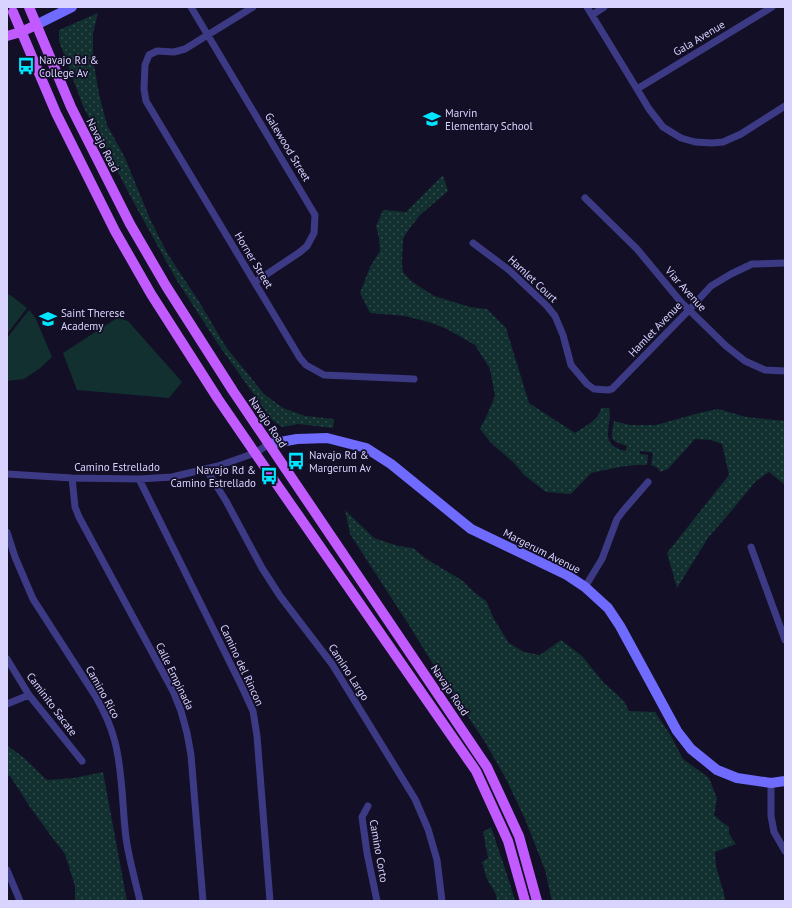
<svg xmlns="http://www.w3.org/2000/svg" width="792" height="908" font-family="'PT Sans',sans-serif">
	<defs>
		<pattern id="grass-dots" width="8" height="8" patternUnits="userSpaceOnUse"><rect width="8" height="8" fill="#12302f"/><path d="M2 2h.1M6 6h.1" fill="none" stroke="#344d4e" stroke-width="1.8" stroke-linecap="round"/></pattern>
	</defs>
	<rect width="100%" height="100%" fill="#130f26"/>
	<path fill="url(#grass-dots)" d="M98 13 93 33V58L99 94 107 125 125 158 150 219 167 253 198 300 226 347 264 394 283 408 305 416 334 419 333 428 298 424 282 427 272 420 218 344 176 279 134 203 83 106 59 41V30Z
		M443 175 448 191 420 215 409 229 403 239 402 264 403 272 411 281 434 296 470 307 487 309 506 328 529 403 575 433C584 427 599 420 601 408H609C613 422 600 440 617 448 620 450 623 450 626 451L627 446C608 440 611 439 614 421L630 425H656L667 422 699 413 718 409 746 417 785 421V485L769 472 755 482 733 509 708 538 677 588 667 553 729 475 722 444 711 440 695 439 668 469 660 472 658 468 651 465 653 453 649 452 640 451V454L648 455 647 465H636L619 467 591 473 571 494 546 492 524 475 514 463 491 443 480 429 487 415 495 396 490 369 475 345 447 329 429 322 405 316 370 313 360 293 370 267 380 251 379 238 376 226 383 210 406 212Z
		M345 510 374 538 398 546 413 548 425 558 463 581 475 593 486 601 494 619 509 643 524 652 540 655 561 640 582 656 603 682 624 701 629 711 655 712 671 736 683 759 709 778 717 798 714 815 722 822 729 827V834L736 844 715 852 716 866 726 901H552L545 870 525 819 506 779 485 742 431 661 409 625 350 534Z
		M7 745 24 758 47 780 74 778 103 772 127 901H75V886L65 854 54 840 30 807 10 776 7 775Z
		M491 827 510 884 515 901H497C497 893 492 888 488 881 485 875 484 868 482 862L488 858 483 832Z"/>
	<path fill="#12302f" d="M9 294 27 308 7 334V297Z
		M29 310 35 317 52 357 39 369 24 379 7 381V338Z
		M117 318 128 321 182 382 169 398 77 390 63 353Z"/>
	<g fill="none" stroke-linecap="round" stroke-linejoin="round">
		<path stroke="#3d3a85" stroke-width="7" d="M191 7 315 215 314 233 307 246 300 252 255 282
			M253 7 185 49 174 52 157 51 149 55 145 65 144 89 146 101 300 358 306 365 324 375 414 379
			M587 7 637 89 649 109 663 127 681 138 695 142 712 143 723 142 741 134 785 106
			M592 15 604 7
			M637 89 772 7
			M585 198 637 249 681 302 726 346 745 361 765 370 785 371
			M473 243 509 270 547 306 555 316 563 335 571 365 587 384 594 389 608 390 612 389 689 310 711 286 731 274 752 264 785 263
			M206 469 226 501 262 568 280 596 332 664 415 799 428 829 437 860 442 901
			M7 474 72 478 139 479 172 477 218 466 255 453 269 444
			M72 478 75 507 79 517 173 691 181 711 187 733 191 755 203 901
			M139 479 242 687 253 711 257 736 270 901
			M7 532 15 557 33 599 96 697C104 711 111 726 115 742 123 773 122 806 126 838 129 859 135 880 140 901
			M751 547 785 640
			M585 587 602 559 617 519 623 511 648 482
			M7 659 29 695 82 761
			M7 704 29 695
			M771 783V816L774 832 785 851
			M368 806 362 817 367 853 377 901
			M7 870 20 901"/>
		<path stroke="#6f6bff" stroke-width="10" d="M36 25 72 7
			M269 444 297 439 327 438 366 448 391 464 471 529 567 575 585 587 608 608 620 626 677 731 691 749 717 770 737 778 771 783 785 781"/>
		<path stroke="#c25bff" stroke-width="10" d="M29 7 71 107 130 224 166 286 233 391 487 767 519 836 537 901
			M13 12 56 113 115 231 151 294 218 399 255 453 476 771 508 841 525 901
			M7 36 21 32 36 25"/>
	</g>
	<defs>
		<g id="bus-bare" transform="scale(1.38)"><path d="M-5-6H5V4H4V6H2V4H-2V6H-4V4H-5ZM-3.5-4V0h7V-4ZM-3.5 1.2v1.5H-2V1.2ZM2 1.2v1.5H3.5V1.2Z" fill="#00e5ff" stroke="#130f26" stroke-width="2.5" paint-order="stroke"/></g>
		<g id="school-bare" transform="scale(1.38)"><path d="M0-5L7-2L0 1L-7-2ZM-4 1L0 2.5L4 1V4Q0 6-4 4Z" fill="#00e5ff" stroke="#130f26" stroke-width="2.5" paint-order="stroke"/></g>
	</defs>
	<g fill-rule="evenodd">
		<use href="#bus-bare" x="26" y="66"/>
		<use href="#school-bare" x="432" y="119"/>
		<use href="#school-bare" x="48" y="319"/>
		<use href="#bus-bare" x="296" y="461"/>
		<use href="#bus-bare" x="269" y="476"/>
	</g>
	<g text-anchor="middle" stroke-width="3.5" stroke-linejoin="round" paint-order="stroke">
		<g font-size="11" fill="#d9d4ff" stroke="#130f26">
			<text transform="translate(699 38) rotate(-31)" y="4">Gala Avenue</text>
			<text transform="translate(103 145) rotate(63)" y="4">Navajo Road</text>
			<text transform="translate(288 147) rotate(59)" y="4">Galewood Street</text>
			<text transform="translate(254 260) rotate(59)" y="4">Horner Street</text>
			<text transform="translate(533 279) rotate(43)" y="4">Hamlet Court</text>
			<text transform="translate(686 289) rotate(48)" y="4">Viar Avenue</text>
			<text transform="translate(655 329) rotate(-46)" y="4">Hamlet Avenue</text>
			<text transform="translate(268 422) rotate(56)" y="4">Navajo Road</text>
			<text x="117" y="471">Camino Estrellado</text>
			<text transform="translate(542 551) rotate(27)" y="4">Margerum Avenue</text>
			<text transform="translate(242 665) rotate(65)" y="4">Camino del Rincon</text>
			<text transform="translate(349 672) rotate(57)" y="4">Camino Largo</text>
			<text transform="translate(175 676) rotate(64)" y="4">Calle Empinada</text>
			<text transform="translate(450 690) rotate(56)" y="4">Navajo Road</text>
			<text transform="translate(103 692) rotate(61)" y="4">Camino Rico</text>
			<text transform="translate(52 704) rotate(53)" y="4">Caminito Sacate</text>
			<text transform="translate(379 851) rotate(80)" y="4">Camino Corto</text>
		</g>
		<g font-size="11" fill="#d9d4ff" stroke="#130f26" text-anchor="start">
			<text x="39" y="64">Navajo Rd &amp;<tspan x="39" dy="13">College Av</tspan></text>
			<text x="445" y="117">Marvin<tspan x="445" dy="13">Elementary School</tspan></text>
			<text x="61" y="317">Saint Therese<tspan x="61" dy="13">Academy</tspan></text>
			<text x="309" y="459">Navajo Rd &amp;<tspan x="309" dy="13">Margerum Av</tspan></text>
			<text x="256" y="474" text-anchor="end">Navajo Rd &amp;<tspan x="256" dy="13">Camino Estrellado</tspan></text>
		</g>
	</g>
	<rect width="792" height="908" fill="none" stroke="#d9d4ff" stroke-width="16"/>
</svg>
